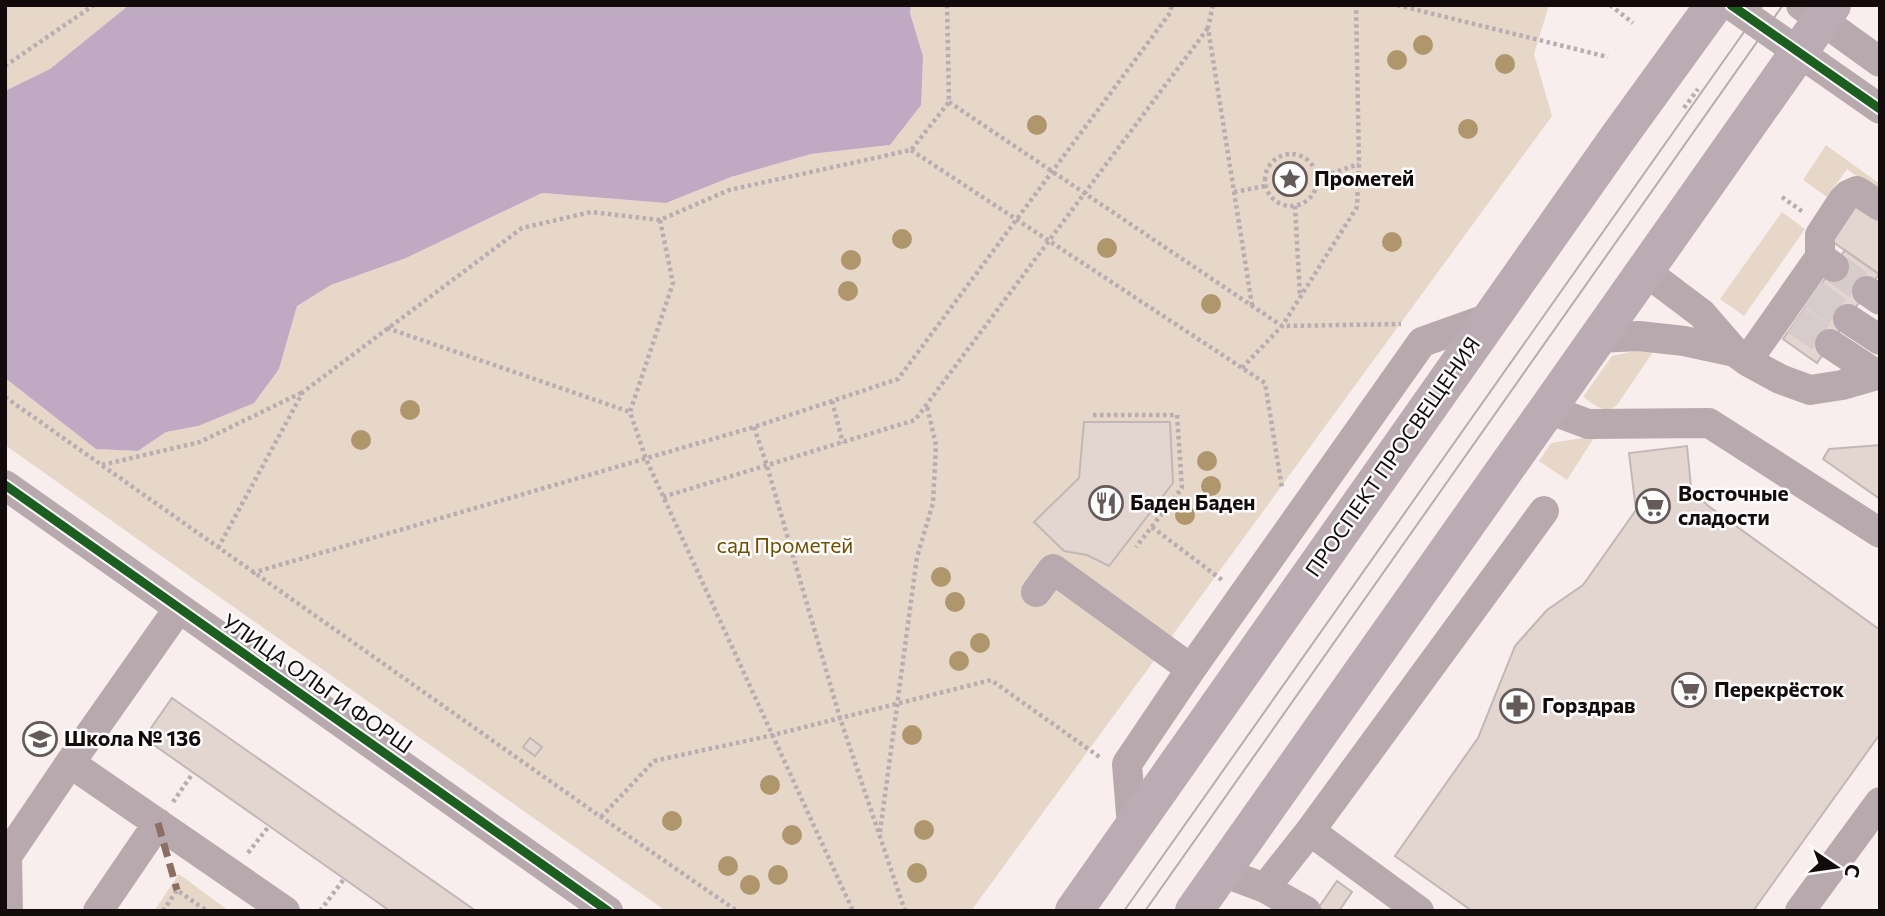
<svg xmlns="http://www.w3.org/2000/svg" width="1885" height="916" font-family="Commissioner,sans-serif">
	<rect width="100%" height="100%" fill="#f9eeee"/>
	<path fill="#e6d7c8" d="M5 5H129L50 69 5 91Z
		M911 5H1549L1534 54 1552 116 971 911H666L174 565 5 445V378L96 449 138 451 166 432 198 426 279 369 297 306 331 285 406 258 542 193 666 203 731 177 811 154 890 145 923 56 910 12Z
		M1826 145 1880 184V194L1847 169 1827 197 1803 180Z
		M1782 212 1805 229 1744 316 1720 299Z
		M1657 346 1617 405C1604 415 1595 405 1583 397L1612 356Z
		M1595 436 1567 480 1539 461 1551 443Z
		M179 874 229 911H154Z"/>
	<path fill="#c0a9c3" d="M129 5H911L910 13 923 56 921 105 890 145 811 154 731 177 666 203 542 193 406 258 331 285 297 306 279 369 254 403 198 426 166 432 138 451 96 449 5 378V91L50 69Z"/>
	<path fill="#e3d6d1" stroke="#c1b8b6" stroke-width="2" d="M1857 201 1880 217V275L1830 240Z
		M1845 250 1879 274 1817 363 1783 339Z
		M1084 422H1170L1173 483 1109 566 1087 555 1064 551 1034 522 1079 478Z
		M1880 445V499L1823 459 1829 449Z
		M1687 446 1691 487 1707 505 1880 630V734L1753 911H1472L1395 856 1478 738 1515 646 1547 610 1583 585 1636 510 1629 453Z
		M172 698 476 911H390L144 738Z
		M530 738 542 747 535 756 523 747Z
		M1337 881 1352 892 1339 911H1324L1319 907Z"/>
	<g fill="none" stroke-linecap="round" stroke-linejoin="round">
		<path stroke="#d6cccc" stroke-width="30" stroke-dasharray="30 15" stroke-linecap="butt" d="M1834 267 1867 291
			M1813 294 1848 319
			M1796 320 1830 344"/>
		<path stroke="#b8adb1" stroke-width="4.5" stroke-dasharray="3.5 3.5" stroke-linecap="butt" d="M1213 5 1208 28 1252 305
			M1397 5 1608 57
			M1610 5 1633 23
			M5 66 94 5
			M949 102 1282 326 1401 324
			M1684 108 1698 89
			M911 150 1265 383 1282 488
			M1265 180a26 26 0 1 1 52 0a26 26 0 1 1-52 0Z
			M1318 178 1359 164
			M1234 192 1265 186
			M1782 197 1803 212
			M1295 206 1300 296
			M660 220 673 283 630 412 646 459 853 911
			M387 328 630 412
			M1242 368 1282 326 1357 207 1359 164 1356 5
			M5 397 601 817 737 911
			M832 401 843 443
			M1093 415H1177L1182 488 1136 547
			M754 427 767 466 840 718 905 911
			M102 465 200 442 303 392
			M663 497 915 420 1208 28
			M1152 527 1222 580
			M218 548 303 392 522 228 591 212 660 220 729 190 911 150 949 102 947 5
			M252 573 754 427 898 379 1170 13 1172 5
			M173 802 193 773
			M601 817 654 761 773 735 991 680 1101 758
			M880 832 917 557 933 503 936 445 927 406
			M248 853 269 826
			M163 911 177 890 207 911
			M320 911 344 879"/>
		<path stroke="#b8a9af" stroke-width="30" d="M1731 5 1880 109
			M1801 5 1880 62
			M1820 257V235L1843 200 1848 195 1857 191 1880 206
			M1645 271 1702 314 1735 352 1747 361 1780 379 1810 390 1842 385 1880 374
			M1867 291 1880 300
			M1848 319 1880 340
			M1598 338 1639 336 1684 341 1735 352
			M1830 344 1877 375
			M1747 361 1820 257 1834 267
			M1548 409 1588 424 1709 423 1880 533
			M5 485 608 911
			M1036 592 1053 569 1191 669
			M179 608 70 763 285 911
			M1132 827 1127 764 1191 669 1422 342 1492 317
			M1310 831 1419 911
			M1222 872 1265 888 1306 911
			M1265 888 1310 831 1544 511
			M8 911 7 856 70 763
			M98 911 158 823
			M1800 911 1880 802"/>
		<path stroke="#bbabb2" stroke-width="38" d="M1074 911 1617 139 1714 5
			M1194 911 1832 5"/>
		<path stroke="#b7adae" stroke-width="2" d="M1124 911 1763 5
			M1145 911 1783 5"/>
		<path stroke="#8d6e63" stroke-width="7" stroke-dasharray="14 7" stroke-linecap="butt" d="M158 823 177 890"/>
		<g stroke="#fcfcfc" stroke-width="13">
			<path id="cycleway" d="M1731 5 1880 109
				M5 485 608 911"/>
		</g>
		<use href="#cycleway" stroke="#1b5e20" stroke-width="9"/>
	</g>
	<g fill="#af966c">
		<circle cx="1423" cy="45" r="10"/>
		<circle cx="1397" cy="60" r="10"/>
		<circle cx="1505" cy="64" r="10"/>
		<circle cx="1037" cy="125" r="10"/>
		<circle cx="1468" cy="129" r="10"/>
		<circle cx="902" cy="239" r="10"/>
		<circle cx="1392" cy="242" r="10"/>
		<circle cx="1107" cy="248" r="10"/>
		<circle cx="851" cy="260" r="10"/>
		<circle cx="848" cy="291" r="10"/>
		<circle cx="1211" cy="304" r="10"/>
		<circle cx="410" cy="410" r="10"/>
		<circle cx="361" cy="440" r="10"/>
		<circle cx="1207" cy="461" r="10"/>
		<circle cx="1211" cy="486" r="10"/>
		<circle cx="1185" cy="515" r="10"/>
		<circle cx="941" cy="577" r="10"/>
		<circle cx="955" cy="602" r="10"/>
		<circle cx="980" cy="643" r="10"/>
		<circle cx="959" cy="661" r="10"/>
		<circle cx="912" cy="735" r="10"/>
		<circle cx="770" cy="785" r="10"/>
		<circle cx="672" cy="821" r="10"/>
		<circle cx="924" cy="830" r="10"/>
		<circle cx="792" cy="835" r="10"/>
		<circle cx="728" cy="866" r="10"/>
		<circle cx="917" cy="873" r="10"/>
		<circle cx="778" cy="875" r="10"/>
		<circle cx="750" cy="885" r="10"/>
	</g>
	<defs>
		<g id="sight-ring" transform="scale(1.75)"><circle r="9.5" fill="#fcfcfc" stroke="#645a5a" stroke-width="1.5"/><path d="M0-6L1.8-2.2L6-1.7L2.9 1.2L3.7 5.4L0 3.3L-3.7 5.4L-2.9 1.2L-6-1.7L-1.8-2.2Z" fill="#645a5a"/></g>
		<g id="restaurant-ring" transform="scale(1.75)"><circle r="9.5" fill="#fcfcfc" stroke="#645a5a" stroke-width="1.5"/><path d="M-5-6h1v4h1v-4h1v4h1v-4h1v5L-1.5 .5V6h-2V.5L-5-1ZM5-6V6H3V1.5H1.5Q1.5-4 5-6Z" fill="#645a5a"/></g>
		<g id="supermarket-ring" transform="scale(1.75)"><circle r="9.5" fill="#fcfcfc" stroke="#645a5a" stroke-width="1.5"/><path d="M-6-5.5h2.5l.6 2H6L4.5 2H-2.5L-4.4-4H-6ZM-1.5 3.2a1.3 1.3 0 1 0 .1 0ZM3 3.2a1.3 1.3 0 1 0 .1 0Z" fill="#645a5a"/></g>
		<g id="pharmacy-ring" transform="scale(1.75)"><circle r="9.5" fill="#fcfcfc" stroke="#645a5a" stroke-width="1.5"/><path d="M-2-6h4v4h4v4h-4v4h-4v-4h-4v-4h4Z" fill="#645a5a"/></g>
		<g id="school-ring" transform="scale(1.75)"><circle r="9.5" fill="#fcfcfc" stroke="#645a5a" stroke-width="1.5"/><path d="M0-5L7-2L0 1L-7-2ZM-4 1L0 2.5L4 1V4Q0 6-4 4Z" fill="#645a5a"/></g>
	</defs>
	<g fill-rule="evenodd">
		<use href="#sight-ring" x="1290" y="179"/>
		<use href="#restaurant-ring" x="1106" y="503"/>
		<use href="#supermarket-ring" x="1653" y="506"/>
		<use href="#supermarket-ring" x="1689" y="690"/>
		<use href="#pharmacy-ring" x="1517" y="706"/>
		<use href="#school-ring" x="40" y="739"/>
	</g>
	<g text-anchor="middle" stroke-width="5" stroke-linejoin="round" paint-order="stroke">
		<g font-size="21" font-weight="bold" fill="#130b0b" stroke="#fcfcfc" text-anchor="start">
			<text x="1314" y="186">Прометей</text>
			<text x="1678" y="501">Восточные<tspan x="1678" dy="24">сладости</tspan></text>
			<text x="1130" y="510">Баден Баден</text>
			<text x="1714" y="697">Перекрёсток</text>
			<text x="1542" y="713">Горздрав</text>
			<text x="64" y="746">Школа № 136</text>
		</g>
		<g font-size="21" fill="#130b0b" stroke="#fcfcfc">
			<text transform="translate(1393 457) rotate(-55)" y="7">ПРОСПЕКТ ПРОСВЕЩЕНИЯ</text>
			<text transform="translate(317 684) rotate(35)" y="7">УЛИЦА ОЛЬГИ ФОРШ</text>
		</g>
		<g font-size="21" fill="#724e01" stroke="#fcfcfc">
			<text x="785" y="553">сад Прометей</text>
		</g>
	</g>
	<rect width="1885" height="916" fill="none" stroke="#130b0b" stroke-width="14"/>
	<g transform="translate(1836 867) rotate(103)" stroke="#fcfcfc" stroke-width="5" paint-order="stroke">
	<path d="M0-5L12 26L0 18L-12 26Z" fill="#130b0b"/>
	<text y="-10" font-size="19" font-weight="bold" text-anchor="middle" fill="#130b0b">С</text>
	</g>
</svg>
